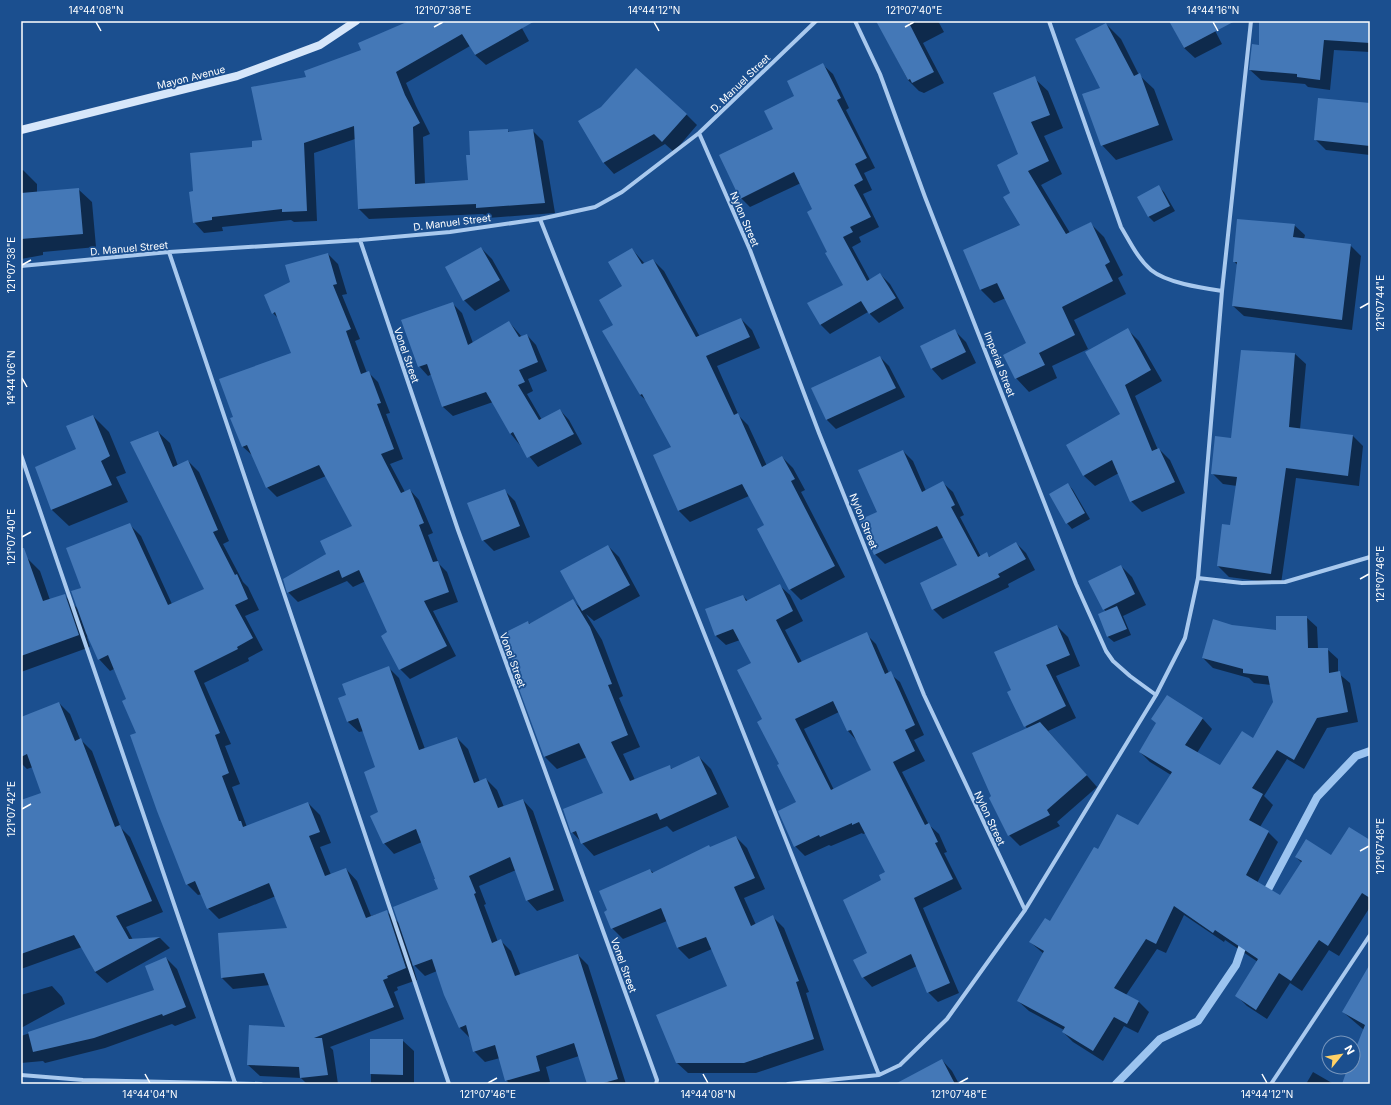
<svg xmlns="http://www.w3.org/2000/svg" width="1391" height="1105" font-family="Inter,sans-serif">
	<rect width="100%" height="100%" fill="#1b4f8f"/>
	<path fill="#0007" fill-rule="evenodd" d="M405 21H518L529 41 486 65 475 55 470 46 406 83 416 106 430 134 423 137 425 184 469 181 471 156 507 130 510 133 532 130 543 141 555 213 488 218 483 214 369 219 359 209 355 139 314 153 317 221 294 222 291 220 222 227 223 231 204 233 194 222V192L263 141 307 77 362 51 406 23Z
		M877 21H938L944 32 923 43 944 83 924 93 919 91 908 80Z
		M1170 21H1210L1222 44 1195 58 1184 48Z
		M1260 21H1370V52L1334 50 1330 90 1308 87 1305 84 1261 80 1250 70 1260 46Z
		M1106 24 1121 39 1139 75 1154 89 1173 140 1116 160 1102 145V88Z
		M823 65 833 74 849 108 846 110 875 168 864 173 872 190 863 194 879 227 859 237 861 242 852 247 870 280 880 274 890 284 904 308 879 323 868 312 830 334 820 324 844 286 828 252 814 209 801 183 750 207 741 198 775 129 796 96Z
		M1034 78 1048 91 1063 128 1044 136 1062 174 1041 185 1070 233 1090 223 1104 237 1123 275 1118 278 1126 294 1074 320 1088 349 1052 366 1057 378 1029 392 1016 378 1028 344 1006 298 994 303 981 290 964 251 1021 226 1011 194Z
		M1370 104V155L1326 150 1315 139Z
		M686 114 697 125 674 152 665 144 614 174 604 163 579 121Z
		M23 170 37 184V193L78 189 92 202 96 247 43 252V255L21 259V171Z
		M1159 187 1164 192 1175 211 1154 222 1149 217 1139 198Z
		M1294 225 1305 235 1304 239 1350 245 1361 256 1352 330 1244 316 1233 306 1238 266 1234 261Z
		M481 248 492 259 510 291 475 311 464 300Z
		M632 249 645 264 653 260 664 271 700 337 741 319 752 330 760 348 717 366 739 416 748 425 767 466 782 457 793 468 805 490 801 492 845 577 801 600 790 589 765 526 749 496 690 522 679 511 654 456 672 447 647 401 640 395 615 325Z
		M328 254 338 264 347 294 342 295 360 339 355 341 367 373 368 372 378 382 390 413 386 414 403 459 390 464 405 492 410 490 419 500 433 533 428 535 439 564 447 572 458 602 433 611 456 656 410 679 400 669 388 632 366 581 353 587 347 581 298 602 288 592 353 527 326 476 277 497 267 487 253 456 243 447 234 418 293 353 278 318 273 313 291 283Z
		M452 303 462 313 473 343 509 322 522 337 527 335 536 345 547 371 528 379 533 391 527 394 542 420 560 410 569 420 582 444 538 467 510 433 493 402 453 416 443 407 432 374 428 376 419 366Z
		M1128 330 1139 341 1162 381 1135 396 1158 450 1159 449 1170 460 1185 493 1142 512 1131 501 1119 473 1095 486 1084 476 1121 414Z
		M955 331 966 342 976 363 942 380 932 369 921 347Z
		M1295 354 1306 364 1300 429 1353 436 1363 446 1359 486 1296 478 1281 584 1229 577 1218 566 1231 526 1237 486 1223 484 1212 473 1232 439Z
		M880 357 889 366 905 397 836 429 827 420 812 389Z
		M93 416 109 432 126 473 116 477 128 502 69 526 52 510 36 467 77 450Z
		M158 432 170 443 178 466 188 461 199 472 229 541 223 544 243 582 248 587 259 610 245 616 263 650 248 658 249 661 204 683 231 744 225 746 240 784 232 787 247 827 308 803 320 815 331 843 320 847 331 875 346 869 357 881 371 916 386 911 400 924 440 890 422 842 394 854 384 843 377 768 364 731 359 732 348 722 339 699 347 696 389 668 399 678 425 749 457 738 468 749 480 782 486 779 497 790 504 807 523 800 533 811 564 901 537 911 527 900 516 870 479 886 486 904 484 905 498 942 501 941 511 951 521 976 578 955 588 965 626 1084H588L579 1056 546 1067 550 1082 542 1084H510L506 1080 500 1058 485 1062 474 1051 470 1038 460 1028 437 971 425 976 412 963 417 980 397 987 398 990 394 992 404 1019 330 1047 333 1050 338 1084H307L301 1078 260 1076 248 1065 287 1028 270 985 233 989 222 978 288 929 276 896 219 919 208 908 202 894 198 895 187 884 127 700 114 669 110 671 99 659 88 636 87 637 90 647 21 672V561L28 559 40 571 50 600 64 595 78 609 82 588 129 524 141 536 172 604 206 589Z
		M903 451 913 461 926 491 943 483 953 492 964 515 960 517 981 557 987 554 990 557 1016 543 1026 553 1035 570 1008 584 1009 587 943 619 933 609 959 565 944 537 885 564 875 554 879 512Z
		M1068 484 1073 490 1090 519 1072 529 1067 523Z
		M504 490 515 501 530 537 494 551 483 540Z
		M608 546 619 557 640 596 594 621 586 614 602 640 623 696 619 698 640 747 623 754 635 780 669 766 672 769 699 757 711 769 729 807 673 832 667 826 594 856 572 832 604 793 587 757 557 769 545 757 516 678 522 676 528 622 530 624 572 600 582 609Z
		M1121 566 1132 577 1146 605 1123 616 1131 635 1114 642 1108 637 1099 614 1106 612 1104 609Z
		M780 586 790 595 803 621 785 630 802 662 866 634 876 644 889 673 900 682 924 735 914 740 925 761 902 772 929 825 939 834 947 852 944 853 962 889 923 908 959 993 938 1002 928 992 917 966 872 987 863 977 883 880 887 872 866 833 863 834 862 833 831 846 829 845 805 856 795 846 797 803 764 720 752 664 740 640 726 645 716 636 743 596 748 601ZM839 712 848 731 857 741 872 770 834 790 804 729Z
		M1306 617 1317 627 1318 649H1327L1338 659V673L1350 683 1358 722 1327 728 1304 769 1287 759 1264 796 1273 805 1260 827 1268 832 1278 842 1257 883 1280 897 1302 863 1296 857H1332L1370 841V907L1339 956 1329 950 1302 991 1290 983 1267 1019 1247 1006 1237 996 1258 962 1225 940 1224 942 1184 915 1166 953 1157 949 1126 995 1139 1002 1149 1012 1138 1033 1124 1026 1103 1061 1073 1042 1063 1032 1064 1030 1029 1011 1018 1001 1044 954 1030 942 1051 923 1098 850 1138 827 1171 775 1150 762 1140 752 1202 718 1212 729 1197 753 1220 767 1253 740 1274 702 1271 685 1254 683 1249 678 1213 668 1203 658 1232 626 1277 631Z
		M1057 626 1068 637 1080 666 1056 676 1076 718 1048 731 1097 787 1057 822 1060 826 1020 846 1009 835 1027 729 1012 691Z
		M59 703 70 714 80 739 92 751 121 828 130 837 163 912 126 927 133 940 160 938 170 948 107 983 95 972 82 947 21 969V801L43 793 33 767 27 769 21 763V718Z
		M736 837 747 848 765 889 744 898 756 925 773 917 784 928 809 992 806 993 824 1050 756 1073H688L676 1062 728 986 712 949 689 959 678 948 667 921 623 939 612 928 650 870 654 873Z
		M166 958 177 969 196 1018 175 1026 172 1024 105 1048 45 1063 43 1061 21 1063V1036L155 991Z
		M1370 966V1084H1343L1349 1067H1353V1058L1364 1030 1343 1012Z
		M52 986 62 997 65 1004 21 1028V995Z
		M371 1040H402L414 1051V1084H371Z
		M942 1060 952 1071 959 1084H920Z
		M1313 1072 1332 1083 1334 1084H1306Z"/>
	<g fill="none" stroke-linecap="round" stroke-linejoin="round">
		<path stroke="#9cc4f0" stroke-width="8" d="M1264 897 1317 797 1356 756 1370 751
			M1116 1084 1160 1039 1198 1021 1236 965 1245 939"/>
	</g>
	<path fill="#4478b7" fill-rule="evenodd" d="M409 21H535L475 55 462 34 396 72 405 95 420 123 413 127 415 184 468 180 466 155H470L469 131 508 129V132L533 129 545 203 476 208V204L358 209 354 126 304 143 307 211 282 212V209L212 217V220L193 223 189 192 193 191 190 153 252 147V141L262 140 251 87 306 77 304 71 361 50 358 43Z
		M876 21H908L934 72 912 83 910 79 908 80Z
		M1169 21H1235L1184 48Z
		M1259 21H1370V43L1324 40 1320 80 1297 77V74L1249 70 1252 44 1259 45Z
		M1106 23 1134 76 1140 73 1159 125 1101 146 1082 94 1100 88 1075 39Z
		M823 63 841 98 837 100 867 158 855 164 863 180 854 185 871 217 850 227 853 232 843 237 867 281 880 273 896 298 869 314 861 301 820 325 807 303 843 285 825 253 827 252 807 212 812 209 794 172 740 199 719 155 773 129 764 111 794 96 787 81Z
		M636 68 687 114 662 142 654 134 603 163 578 121 601 107Z
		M1035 76 1050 115 1031 122 1049 161 1028 171 1066 234 1091 222 1110 262 1105 265 1113 281 1062 307 1075 335 1039 353 1045 365 1015 379 1003 355 1026 343 997 283 980 290 963 250 1020 225 1003 197 1010 193 997 165 1018 154 993 93Z
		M1318 98 1370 103V146L1314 140Z
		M1159 185 1170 206 1148 217 1137 197Z
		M79 188 83 234 21 239V193Z
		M1237 219 1295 224 1293 237 1351 244 1342 320 1232 306 1237 262H1233Z
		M481 247 500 280 463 301 445 267Z
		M632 248 642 264 653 259 696 337 741 318 750 337 706 356 734 415 738 413 762 467 782 456 795 479 791 481 835 566 789 590 757 529 764 525 742 484 678 511 653 455 671 447 642 394 640 395 602 331 613 325 599 300 622 286 608 262Z
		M328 253 337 284 333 285 351 329 346 331 361 374 369 371 381 403 377 404 394 449 381 454 401 493 410 489 424 523 419 525 433 562 438 561 449 592 424 601 447 646 399 670 381 636 387 632 359 570 342 578 339 570 287 593 283 579 326 554 320 541 352 526 319 465 266 488 247 445 242 447 230 418 233 417 219 379 291 353 275 312 272 314 264 295 290 282 285 265Z
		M453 302 468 345 509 321 519 337 527 334 538 362 519 370 525 382 518 385 539 420 560 409 574 434 527 458 513 432 510 434 486 392 442 407 427 364 418 367 401 320Z
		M1128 328 1151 370 1125 385 1152 451 1159 448 1175 482 1130 502 1112 460 1083 476 1066 445 1120 414 1085 352Z
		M955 329 966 352 931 369 920 346Z
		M1241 350 1295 353 1289 427 1353 435 1348 476 1286 468 1271 574 1217 566 1222 524 1230 525 1237 477 1211 474 1215 436 1231 438Z
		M880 356 896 388 826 420 811 388Z
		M93 415 110 456 101 461 112 485 51 510 35 467 76 449 66 426Z
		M158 431 173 467 188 460 218 530 213 532 235 575 237 574 248 599 235 605 253 638 237 647 238 649 194 671 220 733 215 735 229 773 222 776 239 821H241L243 827 308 802 320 832 309 836 325 876 346 868 366 918 387 910 406 968 387 976 388 978 383 980 394 1007 314 1038H322L328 1075 300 1078 299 1067 247 1065 249 1025 285 1027 264 973 221 978 218 933 287 928 269 883 207 909 195 881 186 885 157 811 130 735 136 733 122 701 126 699 108 655 98 660 86 633 71 591 81 588 66 548 130 523 168 605 204 589 130 442Z
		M903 450 922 492 943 481 955 505 951 507 978 557 987 552 989 557 1016 542 1026 559 998 574 1000 577 932 610 920 583 957 565 937 526 874 555 859 520 877 512 858 470Z
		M1068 483 1085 513 1066 524 1049 494Z
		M505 489 520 526 482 541 467 503Z
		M608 545 630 585 582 611 560 571Z
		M21 548H24L43 601 65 594 79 635 21 656Z
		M1121 565 1135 594 1103 610 1088 581Z
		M780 584 793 611 776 620 798 663 867 632 885 674 891 671 915 725 905 730 915 751 893 762 925 825 929 823 938 842 935 843 953 879 914 898 950 983 927 993 911 954 862 978 853 960 867 953 843 900 881 880 879 875 885 872 859 822 852 825V823L820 837 819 835 794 847 778 811 796 802 777 765 779 764 757 722 762 719 737 670 751 663 733 629 715 636 705 609 743 595 746 601ZM833 701 847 731 851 730 871 770 831 790 795 719Z
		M573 599 590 627 612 684 608 685 628 735 611 742 630 781 670 765 671 769 699 756 717 794 660 820 657 813 581 844 576 831 571 833 563 809 603 793 579 743 544 757 515 678 520 676 500 635 528 621 529 624Z
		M1117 606 1127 629 1107 637 1098 614Z
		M1276 616H1307L1308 648H1328L1329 673 1340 671 1348 712 1317 718 1294 760 1277 750 1252 788 1263 794 1249 820 1269 831 1246 875 1280 895 1302 861 1295 857 1306 839 1331 855 1349 827 1370 840V898L1362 893 1328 946 1319 940 1291 981 1279 973 1256 1010 1235 996 1258 959 1215 930 1213 933 1174 906 1156 944 1146 939 1114 988 1139 1001 1127 1024 1114 1017 1093 1051 1062 1032 1065 1027 1017 1001 1044 951 1029 942 1045 918 1050 921 1094 847 1098 849 1117 814 1138 825 1172 772 1139 752 1156 723 1151 719 1167 695 1203 718 1185 745 1220 765 1242 731 1253 738 1273 702 1268 676 1243 673V669L1202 658 1213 619 1232 625 1276 630Z
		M1057 625 1070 655 1046 665 1066 706 1024 727 1007 692 1011 690 994 652Z
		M389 666 419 750 457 737 474 783 486 778 498 808 523 799 554 890 526 901 510 857 469 876 476 893 474 894 492 943 501 939 515 976 578 954 618 1079 600 1084H587L574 1043 536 1056 540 1071 505 1081 495 1045 473 1052 466 1025 459 1028 444 995 432 959 413 966 393 907 438 889 434 879H435L416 829 383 844 370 816 378 812 364 772 375 767 358 718 347 722 338 698 346 695 342 684Z
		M59 702 75 741 81 738 115 827 120 825 152 901 116 916 129 939 160 937 95 972 74 935 21 954V800L41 793 27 754 21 757V717Z
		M1040 722 1087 775 1047 810 1050 815 1008 836 989 798 991 796 972 753Z
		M736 836 755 878 734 887 751 926 773 915 799 981 796 982 814 1039 744 1063H676L656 1015 727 986 706 937 677 948 661 908 611 929 604 912 607 910 599 891 650 869 652 873 709 845 710 847Z
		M166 957 186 1007 163 1016 162 1014 94 1038 33 1052 28 1032 154 990 145 966Z
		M1370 964V1084H1342L1348 1067H1353V1055L1365 1025 1342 1012Z
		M370 1039H403V1075L370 1074Z
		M942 1059 955 1084H895Z"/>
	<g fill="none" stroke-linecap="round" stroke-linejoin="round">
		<path stroke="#a9c9ee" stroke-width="4" d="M855 21 880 74 925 197 1076 584 1106 651 1113 661 1130 676 1156 695
			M1049 21 1121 227C1130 242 1138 259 1151 270 1167 283 1202 288 1222 291
			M699 133 750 250 819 433 924 695 1025 910
			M540 219 879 1075
			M360 240 458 530 632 1011 657 1080 656 1084
			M169 252 449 1084
			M21 266 169 252 360 240 450 232 540 219 595 207 622 192 699 133 816 21
			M21 455 235 1083
			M1198 578 1242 583 1285 582 1370 557
			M21 1075 83 1080 261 1084
			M788 1084 879 1075 900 1065 947 1019 1025 910 1156 695 1185 638 1198 578 1222 291 1251 21
			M1271 1084 1370 935"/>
		<path stroke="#d6e6fa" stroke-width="8" d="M21 130 237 76 320 45 356 21"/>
	</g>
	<path fill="none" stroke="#fff" stroke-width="1.5" d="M96 22 101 31M654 22 659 31M1213 22 1218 31M434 27 443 22M905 27 914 22M22 265 31 260M1360 308 1369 303M22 378 27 387M22 537 31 532M1360 579 1369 574M22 809 31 804M1360 851 1369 846M145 1074 150 1083M703 1074 708 1083M1262 1074 1267 1083M488 1083 497 1078M959 1083 968 1078"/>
	<g text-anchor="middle" stroke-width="3.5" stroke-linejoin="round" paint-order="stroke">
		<g font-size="10" fill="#fff" stroke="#1b4f8f">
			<text transform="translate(191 77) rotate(-14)" y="4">Mayon Avenue</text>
			<text transform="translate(740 83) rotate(-44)" y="4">D. Manuel Street</text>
			<text transform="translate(745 219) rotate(67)" y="4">Nylon Street</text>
			<text transform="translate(452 222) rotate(-7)" y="4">D. Manuel Street</text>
			<text transform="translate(129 248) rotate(-5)" y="4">D. Manuel Street</text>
			<text transform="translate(407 355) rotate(71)" y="4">Vonel Street</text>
			<text transform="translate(1000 364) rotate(69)" y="4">Imperial Street</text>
			<text transform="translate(864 521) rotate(68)" y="4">Nylon Street</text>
			<text transform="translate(513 660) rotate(70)" y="4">Vonel Street</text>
			<text transform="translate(990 818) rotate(65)" y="4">Nylon Street</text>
			<text transform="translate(624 965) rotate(70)" y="4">Vonel Street</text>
		</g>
	</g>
	<rect width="1391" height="1105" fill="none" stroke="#1b4f8f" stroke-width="44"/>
	<g transform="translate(1341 1055) rotate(60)"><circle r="19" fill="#1b4f8f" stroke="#7695bc"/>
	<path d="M0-3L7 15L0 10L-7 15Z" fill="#ffd166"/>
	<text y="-6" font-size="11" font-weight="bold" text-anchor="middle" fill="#ffffff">N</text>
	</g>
	<rect x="22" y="22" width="1347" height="1061" fill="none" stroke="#fff" stroke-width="1.5"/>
	<g font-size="10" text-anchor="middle" fill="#fff">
		<text x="96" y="14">14°44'08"N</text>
		<text x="443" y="14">121°07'38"E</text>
		<text x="654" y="14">14°44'12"N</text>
		<text x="914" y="14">121°07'40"E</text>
		<text x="1213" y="14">14°44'16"N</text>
		<text transform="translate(11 265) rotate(-90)" y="4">121°07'38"E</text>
		<text transform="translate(1380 303) rotate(-90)" y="4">121°07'44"E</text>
		<text transform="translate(11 378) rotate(-90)" y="4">14°44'06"N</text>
		<text transform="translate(11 537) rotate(-90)" y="4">121°07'40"E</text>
		<text transform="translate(1380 574) rotate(-90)" y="4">121°07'46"E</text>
		<text transform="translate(11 809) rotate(-90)" y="4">121°07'42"E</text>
		<text transform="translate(1380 846) rotate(-90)" y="4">121°07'48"E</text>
		<text x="150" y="1098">14°44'04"N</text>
		<text x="488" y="1098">121°07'46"E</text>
		<text x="708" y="1098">14°44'08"N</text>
		<text x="959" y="1098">121°07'48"E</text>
		<text x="1267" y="1098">14°44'12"N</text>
	</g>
</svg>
